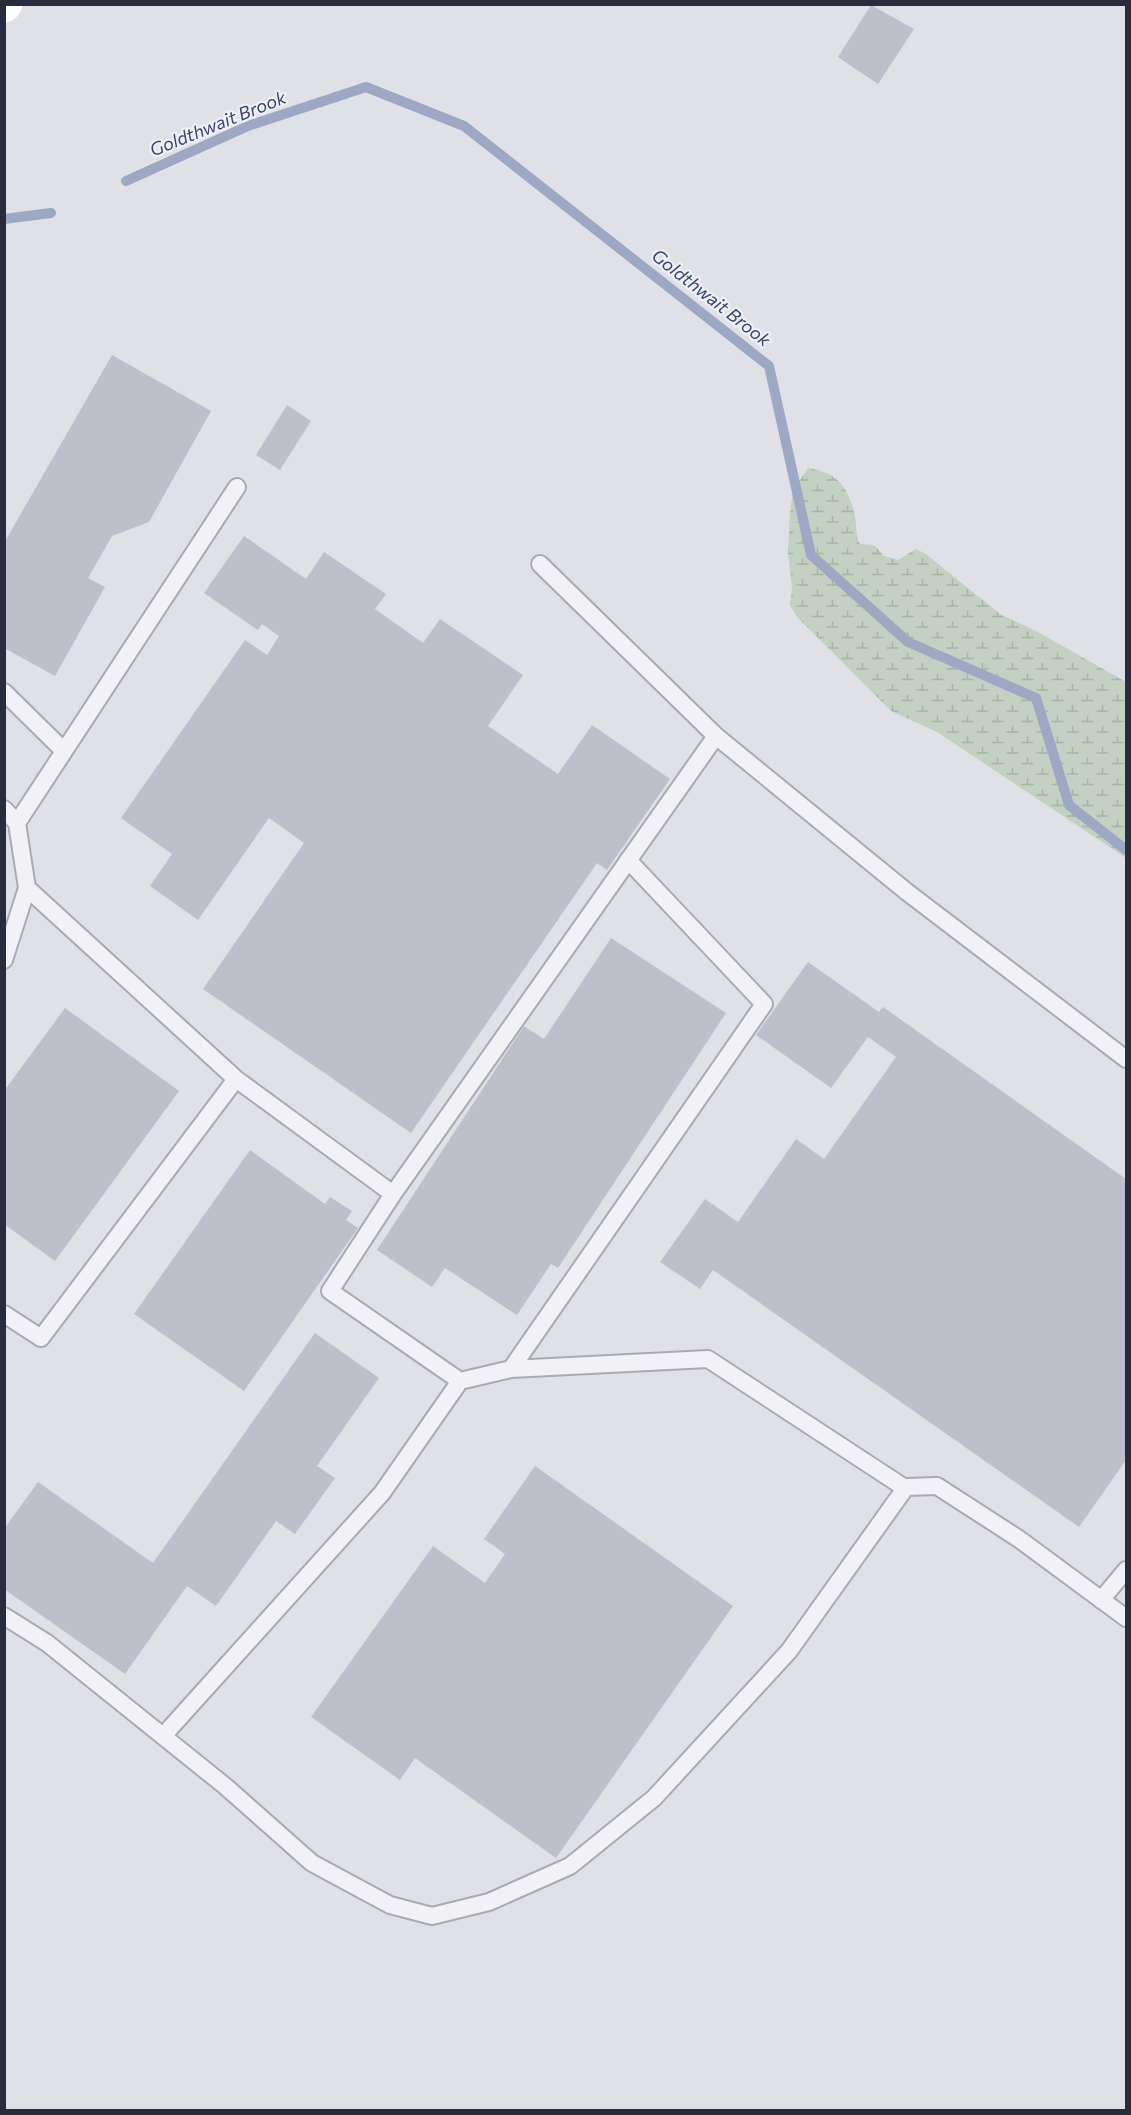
<svg xmlns="http://www.w3.org/2000/svg" width="1131" height="2115" font-family="Commissioner,sans-serif">
	<defs>
		<pattern id="wetland-marsh" width="20" height="14" patternUnits="userSpaceOnUse" patternTransform="scale(1.5)"><rect width="20" height="14" fill="#c2d1c1"/><path d="M1 5h8M5 5V1M11 12h8M15 12V8" fill="none" stroke="#a7b4a7"/></pattern>
	</defs>
	<rect width="100%" height="100%" fill="#dfe1e7"/>
	<path fill="url(#wetland-marsh)" d="M808 468C838 473 848 486 855 516 857 526 855 534 860 544L874 545 884 556 898 560 916 549 926 554 1000 614 1038 632 1126 682V858L937 732 891 711 797 617 790 605 792 587 788 553 790 514 793 490Z"/>
	<g fill="none" stroke-linecap="round" stroke-linejoin="round">
		<path stroke="#9da8c5" stroke-width="10" d="M126 181 248 126 366 87 464 126 769 366 811 555 908 642 1036 698 1069 805 1126 850
			M4 219 51 213"/>
	</g>
	<path fill="#bdbfca" d="M871 5 914 29 878 84 838 57Z
		M112 355 211 411 149 522 112 536 88 578 105 587 55 676 4 648V543Z
		M287 405 311 421 280 470 256 455Z
		M244 536 306 579 324 552 386 594 375 609 423 643 440 619 523 675 488 726 558 774 592 725 670 779 607 870 597 863 411 1133 203 989 304 843 269 818 198 920 150 886 172 854 121 818 245 640 267 655 279 636 262 624 258 630 204 593Z
		M611 938 726 1013 558 1268 551 1264 517 1315 445 1268 432 1287 377 1250 524 1026 544 1039Z
		M808 962 879 1012 883 1007 1126 1179V1460L1079 1527 713 1270 700 1289 660 1262 705 1199 738 1222 796 1139 824 1159 896 1057 868 1037 831 1088 756 1035Z
		M65 1008 179 1091 55 1261 4 1224V1091Z
		M250 1150 325 1204 330 1197 352 1211 346 1220 358 1228 244 1391 134 1314Z
		M315 1333 379 1378 317 1466 335 1478 295 1534 276 1521 216 1606 187 1586 125 1674 4 1589V1529L38 1482 153 1563Z
		M535 1466 733 1606 556 1858 415 1758 400 1780 311 1717 433 1546 485 1583 505 1554 484 1539Z"/>
	<g fill="none" stroke-linecap="round" stroke-linejoin="round">
		<g stroke="#a8abb4" stroke-width="20">
			<path id="lane" d="M540 564 716 736 907 892 1126 1059
				M4 692 64 751
				M716 736 393 1194 330 1291 460 1381 511 1369 708 1359 905 1488
				M4 809 17 823 27 888 4 960
				M17 823 237 487
				M236 1079 393 1194
				M4 1314 41 1338 236 1079 27 888
				M511 1369 764 1004 628 860
				M1101 1600 1126 1570
				M4 1616 47 1643 225 1786 312 1863 390 1905 432 1916 489 1902 570 1866 654 1798 789 1651 906 1487 937 1486 1019 1539 1126 1618
				M163 1736 382 1493 460 1381"/>
		</g>
		<use href="#lane" stroke="#f2f2f6" stroke-width="16"/>
		<path stroke="#fff" stroke-width="33" d="M4 6 6 4"/>
	</g>
	<g text-anchor="middle" stroke-width="4.5" stroke-linejoin="round" paint-order="stroke">
		<g font-size="18" font-style="italic" fill="#36446e" stroke="#eef0f5">
			<text transform="translate(218 124) rotate(-22)" y="6">Goldthwait Brook</text>
			<text transform="translate(711 298) rotate(38)" y="6">Goldthwait Brook</text>
		</g>
	</g>
	<rect width="1131" height="2115" fill="none" stroke="#292c3d" stroke-width="12"/>
</svg>
